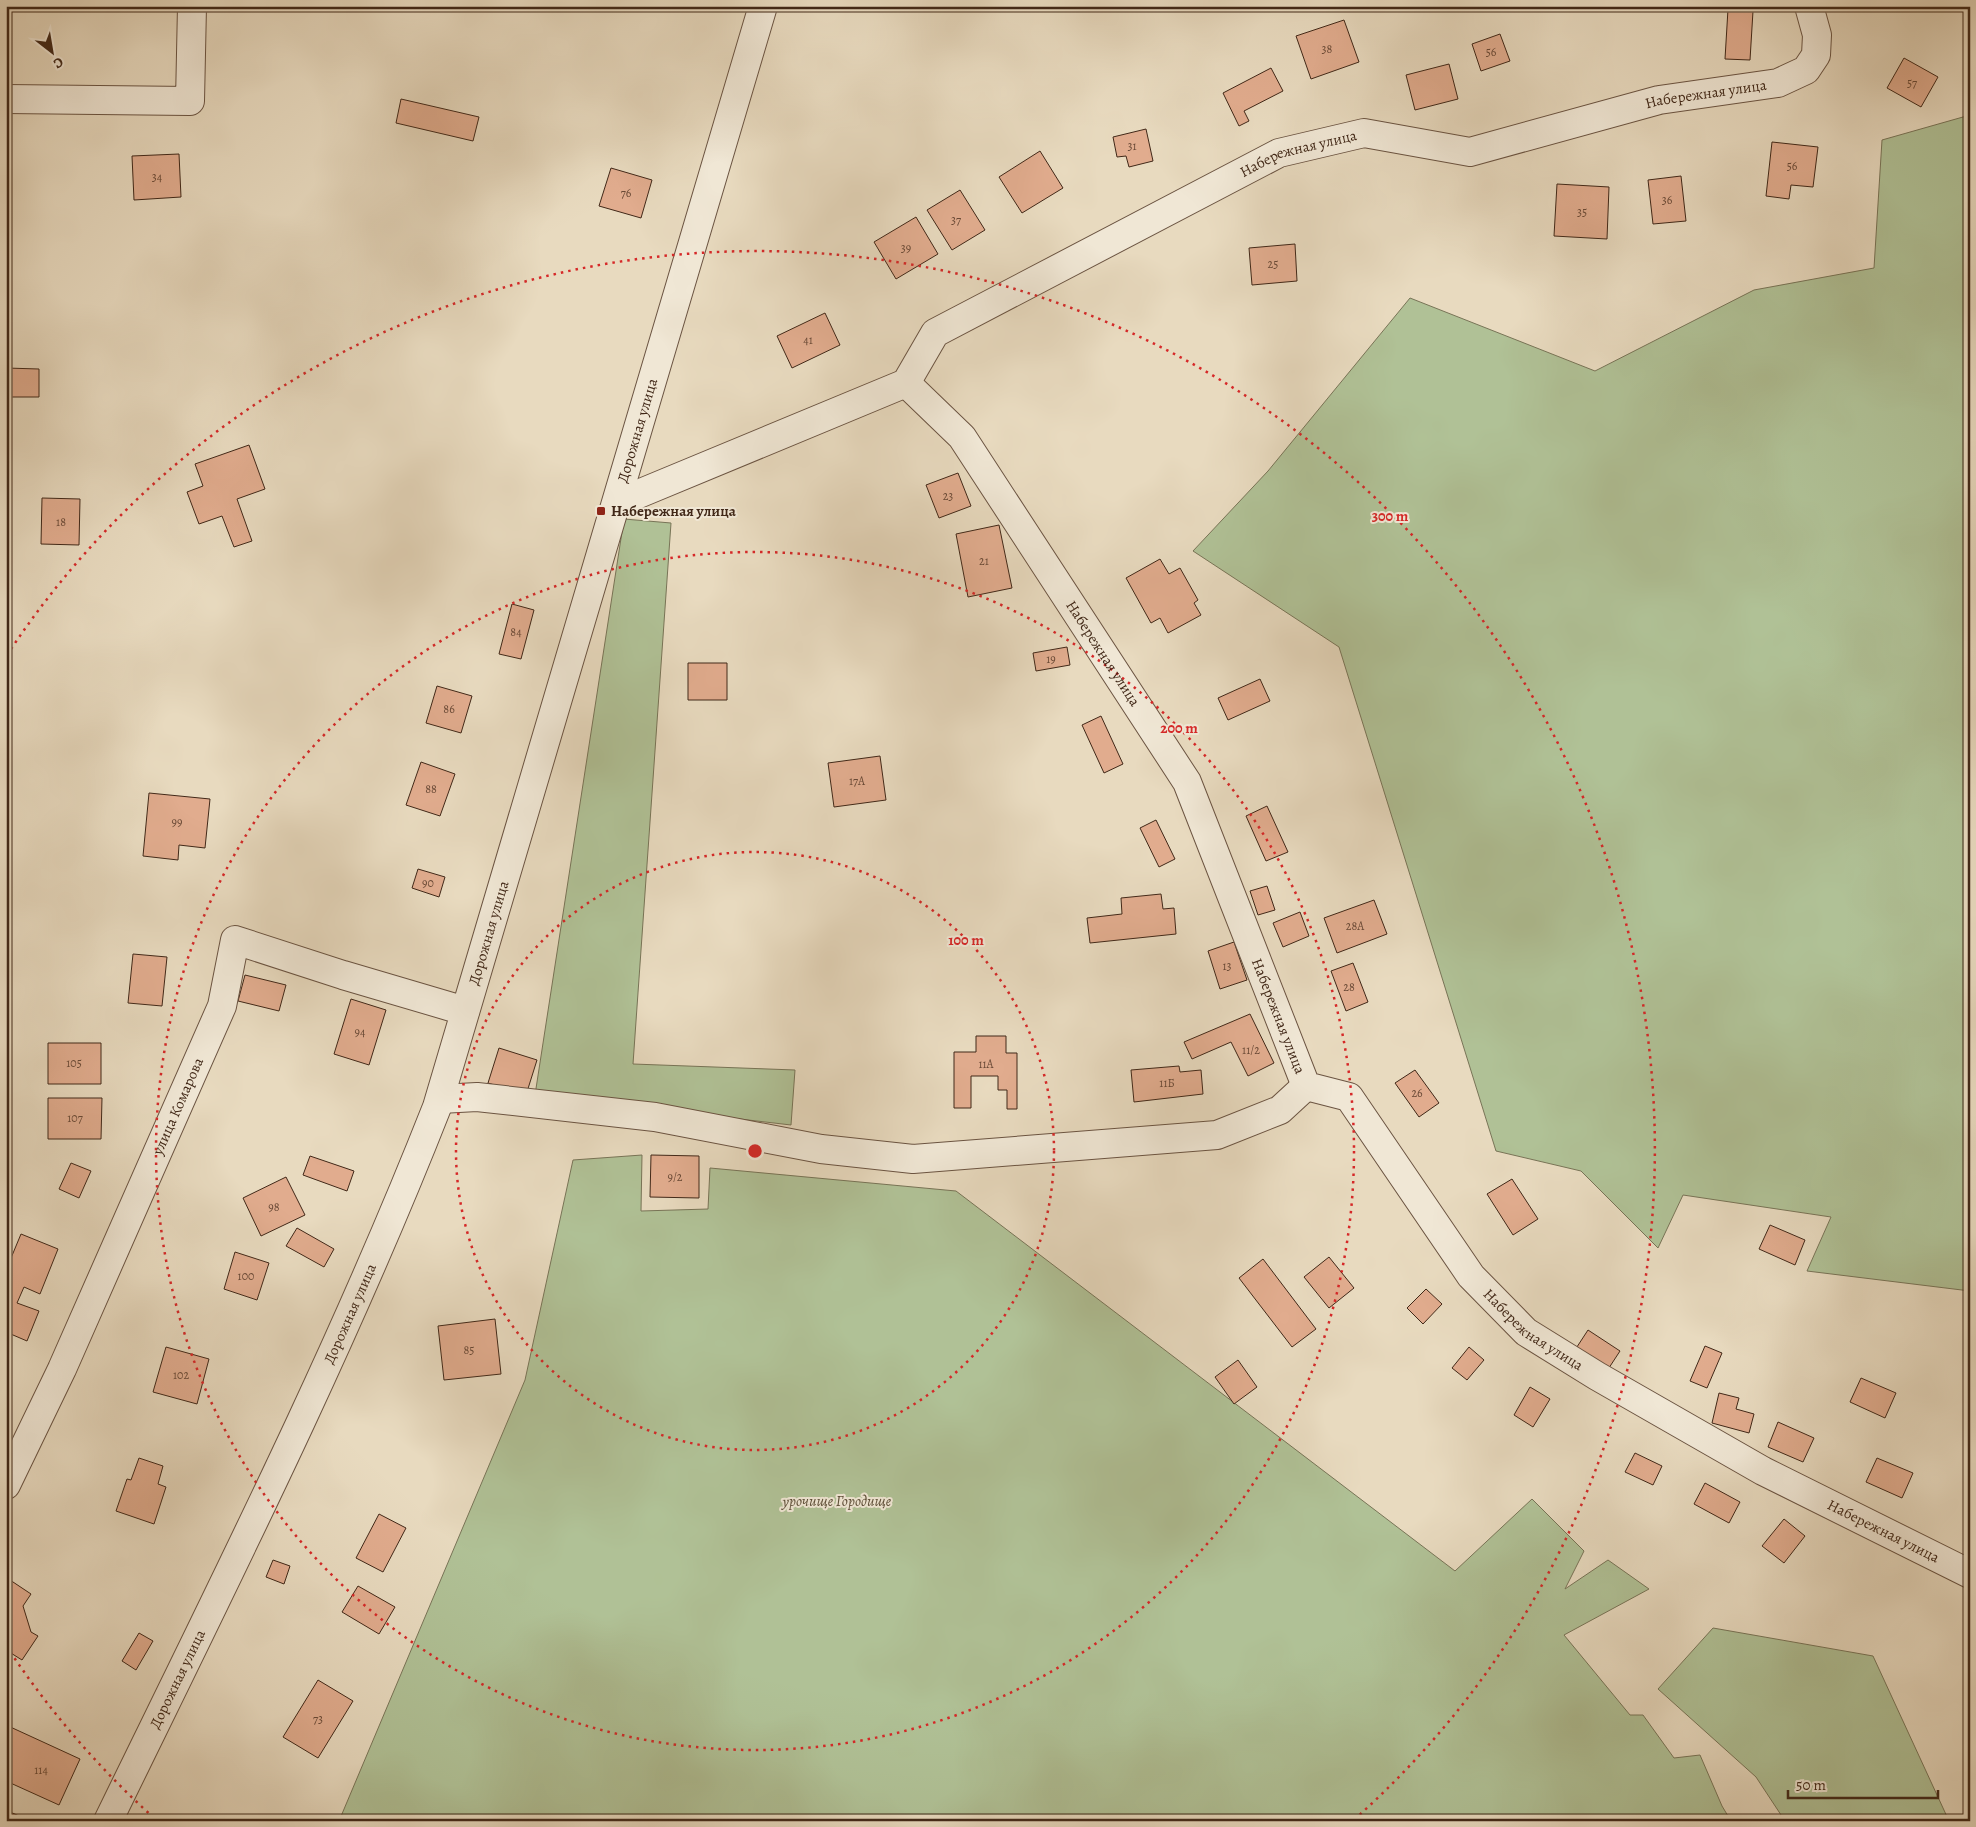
<svg xmlns="http://www.w3.org/2000/svg" width="1976" height="1827" font-family="Alegreya,serif">
	<rect width="100%" height="100%" fill="#e8dabf"/>
	<filter id="stains"><feTurbulence type="fractalNoise" baseFrequency=".004" numOctaves="4"/><feColorMatrix values="0 0 0 0 .2 0 0 0 0 .09 0 0 0 0 .02 0 0 0 .5 -.17"/></filter>
	<radialGradient id="worn" r=".72"><stop offset=".6" stop-color="#630" stop-opacity="0"/><stop offset="1" stop-color="#630" stop-opacity=".3"/></radialGradient>
	<path fill="#b0c196" stroke="#787457" d="M1970 115V1291L1807 1271 1831 1217 1683 1195 1658 1248 1581 1171 1496 1151 1339 647 1193 551 1268 471 1410 298 1595 371 1754 290 1874 268 1882 140Z
		M624 519 671 523 633 1064 795 1070 791 1125 535 1095Z
		M642 1155 641 1211 708 1209 710 1168 956 1191 1455 1571 1532 1499 1584 1551 1565 1589 1608 1560 1649 1589 1564 1635 1630 1715H1643L1674 1758 1700 1755 1722 1806 1731 1821H339L525 1380 573 1160Z
		M1713 1628 1873 1656 1949 1821H1785L1756 1777 1658 1689Z"/>
	<path fill="#e1ac8e" stroke="#412818" d="M1728 9 1753 11 1750 60 1725 59Z
		M1344 20 1359 62 1311 79 1296 36Z
		M1500 34 1510 61 1481 71 1472 44Z
		M1904 58 1938 77 1921 107 1887 88Z
		M1449 64 1458 99 1415 110 1406 75Z
		M1271 68 1283 91 1244 111 1249 121 1239 126 1223 93Z
		M401 99 479 117 473 141 396 123Z
		M1146 129 1153 161 1129 167 1126 156 1117 157 1113 137Z
		M1772 142 1818 147 1813 187 1791 185 1789 199 1766 196Z
		M1040 151 1063 188 1022 213 999 177Z
		M179 154 181 197 134 200 132 156Z
		M611 168 652 180 641 218 599 206Z
		M1681 176 1686 221 1653 224 1648 180Z
		M1557 184 1609 187 1607 239 1554 236Z
		M960 190 985 230 952 250 927 210Z
		M916 217 938 254 896 279 874 242Z
		M1295 244 1297 281 1252 285 1249 248Z
		M825 313 840 345 792 368 777 336Z
		M6 368 39 369V397H7Z
		M249 445 265 489 237 499 252 541 234 547 222 516 199 524 187 492 203 486 195 464Z
		M958 473 971 506 939 518 926 485Z
		M42 498 80 499 79 545 41 544Z
		M999 525 1012 588 968 597 956 534Z
		M1160 559 1169 574 1180 568 1198 600 1194 603 1201 615 1168 633 1160 618 1151 623 1126 578Z
		M512 604 534 610 521 659 499 654Z
		M1067 647 1070 665 1036 671 1033 653Z
		M688 663H727V700H688Z
		M1260 679 1270 701 1228 720 1218 698Z
		M437 686 472 696 461 733 426 723Z
		M1101 716 1123 764 1104 773 1082 725Z
		M880 756 886 800 834 807 828 763Z
		M421 762 455 774 440 816 406 805Z
		M149 793 210 799 205 848 179 845 178 860 143 856Z
		M1267 806 1288 852 1266 861 1246 816Z
		M1156 820 1175 859 1159 867 1140 828Z
		M418 869 445 877 439 897 412 888Z
		M1267 886 1275 910 1258 915 1250 891Z
		M1161 894 1163 909 1174 908 1176 934 1090 943 1087 918 1122 914 1121 898Z
		M1374 900 1387 934 1337 953 1324 918Z
		M1300 912 1309 936 1283 947 1273 923Z
		M1234 942 1247 980 1220 989 1208 951Z
		M133 954 167 957 162 1006 128 1003Z
		M1353 963 1368 1002 1346 1011 1331 971Z
		M245 975 286 985 279 1011 238 1001Z
		M351 999 386 1010 369 1065 334 1054Z
		M1250 1014 1274 1063 1248 1076 1231 1042 1192 1059 1184 1042Z
		M976 1036H1006V1053H1017V1109H1007V1090H998V1076H971V1108H954V1052H976Z
		M48 1043H101V1084H48Z
		M499 1048 537 1060 526 1095 488 1083Z
		M1179 1066 1180 1072 1201 1070 1203 1094 1134 1102 1131 1070Z
		M1415 1070 1439 1103 1419 1117 1395 1083Z
		M48 1098H102L101 1139H48Z
		M651 1155 699 1156V1198L650 1197Z
		M310 1156 354 1171 347 1191 303 1175Z
		M71 1163 91 1171 79 1198 59 1189Z
		M286 1177 305 1215 261 1236 243 1198Z
		M1512 1179 1538 1219 1513 1235 1487 1194Z
		M1770 1225 1805 1240 1795 1265 1759 1249Z
		M297 1228 334 1249 324 1267 286 1246Z
		M21 1234 58 1249 40 1294 24 1287 17 1303 39 1311 27 1341 6 1332V1270Z
		M235 1252 269 1263 257 1300 224 1289Z
		M1329 1257 1354 1288 1329 1308 1304 1277Z
		M1263 1259 1316 1329 1292 1347 1239 1278Z
		M1426 1289 1442 1304 1423 1324 1407 1308Z
		M495 1319 501 1374 444 1380 438 1326Z
		M1588 1330 1620 1351 1605 1374 1573 1353Z
		M1705 1346 1722 1353 1707 1388 1690 1381Z
		M166 1347 209 1359 197 1404 153 1392Z
		M1469 1347 1484 1360 1467 1380 1452 1368Z
		M1238 1360 1257 1387 1234 1404 1215 1377Z
		M1861 1378 1896 1393 1885 1418 1850 1402Z
		M1530 1387 1550 1399 1533 1427 1514 1415Z
		M1719 1393 1739 1398 1736 1409 1754 1414 1749 1433 1712 1423Z
		M1778 1422 1814 1438 1803 1462 1768 1447Z
		M1635 1453 1662 1466 1653 1485 1625 1472Z
		M139 1458 163 1466 158 1484 166 1487 154 1524 116 1511 127 1479 131 1480Z
		M1877 1458 1913 1473 1902 1498 1866 1482Z
		M1705 1483 1740 1502 1729 1523 1694 1504Z
		M379 1514 406 1528 383 1572 356 1558Z
		M1784 1519 1805 1536 1784 1563 1762 1546Z
		M273 1560 290 1566 284 1584 266 1577Z
		M7 1578 31 1594 23 1606 31 1632 38 1636 22 1660 6 1650Z
		M358 1586 395 1607 379 1634 342 1612Z
		M139 1633 153 1641 136 1670 122 1661Z
		M318 1680 353 1701 318 1758 283 1737Z
		M6 1725 80 1759 59 1805 6 1781Z
		M6 1810 30 1821H6Z"/>
	<g fill="none" stroke-linecap="round" stroke-linejoin="round">
		<g stroke="#6b5442" stroke-width="30">
			<g id="minor">
				<path d="M6 99 190 101 192 6"/>
				<path id="s1" d="M906 383 962 437 1187 782 1306 1086 1349 1097 1471 1276 1526 1332 1597 1376 1763 1471 1970 1574"/>
				<path id="s2" d="M616 505 636 495 906 383 935 333 1279 153 1364 133 1470 152 1659 100 1778 83 1806 70 1816 55 1817 35 1809 6"/>
				<path d="M440 1099 477 1097 655 1117 821 1149 913 1159 1217 1135 1280 1110 1306 1086"/>
				<path id="s3" d="M6 1485 62 1369 222 1006 235 940 343 975 465 1011"/>
				<path id="s4" d="M108 1821C223 1585 341 1351 437 1107L763 6"/>
			</g>
		</g>
		<use href="#minor" stroke="#f0e7d5" stroke-width="28"/>
	</g>
	<g fill="none" stroke="#d62828" stroke-width="2.5" stroke-dasharray="2.5 5">
		<circle cx="755" cy="1151" r="299"/>
		<circle cx="755" cy="1151" r="599"/>
		<path d="M154 1818A898 898 0 0 1 11 1653M11 649A898 898 0 1 1 1356 1818"/>
	</g>
	<rect fill="#8f2418" stroke="#f0e7d5" stroke-width="2" x="596" y="506" width="10" height="10" rx="2.5"/>
	<g text-anchor="middle" stroke-width="4" stroke-linejoin="round" paint-order="stroke">
		<g font-size="12" fill="#694936">
			<text x="1327" y="53">38</text>
			<text x="1491" y="56">56</text>
			<text x="1912" y="87">57</text>
			<text x="1132" y="150">31</text>
			<text x="1792" y="170">56</text>
			<text x="157" y="181">34</text>
			<text x="626" y="197">76</text>
			<text x="1667" y="204">36</text>
			<text x="1582" y="216">35</text>
			<text x="956" y="224">37</text>
			<text x="906" y="252">39</text>
			<text x="1273" y="268">25</text>
			<text x="808" y="344">41</text>
			<text x="948" y="500">23</text>
			<text x="61" y="526">18</text>
			<text x="984" y="565">21</text>
			<text x="516" y="636">84</text>
			<text x="1051" y="663">19</text>
			<text x="449" y="713">86</text>
			<text x="857" y="785">17А</text>
			<text x="431" y="793">88</text>
			<text x="177" y="826">99</text>
			<text x="428" y="887">90</text>
			<text x="1355" y="930">28А</text>
			<text x="1227" y="970">13</text>
			<text x="1349" y="991">28</text>
			<text x="360" y="1036">94</text>
			<text x="1251" y="1054">11/2</text>
			<text x="74" y="1067">105</text>
			<text x="986" y="1068">11А</text>
			<text x="1167" y="1087">11Б</text>
			<text x="1417" y="1097">26</text>
			<text x="75" y="1122">107</text>
			<text x="675" y="1181">9/2</text>
			<text x="274" y="1211">98</text>
			<text x="246" y="1280">100</text>
			<text x="469" y="1354">85</text>
			<text x="181" y="1379">102</text>
			<text x="318" y="1723">73</text>
			<text x="41" y="1774">114</text>
		</g>
		<g font-size="15" fill="#412818" stroke="#f0e7d5">
			<text dy="5" stroke="none"><textPath href="#s2" startOffset="1199">Набережная улица</textPath></text>
			<text dy="5" stroke="none"><textPath href="#s2" startOffset="779">Набережная улица</textPath></text>
			<text dy="5" stroke="none"><textPath href="#s4" startOffset="1492">Дорожная улица</textPath></text>
			<text dy="5" stroke="none"><textPath href="#s1" startOffset="336">Набережная улица</textPath></text>
			<text dy="5" stroke="none"><textPath href="#s4" startOffset="968">Дорожная улица</textPath></text>
			<text dy="5" stroke="none"><textPath href="#s1" startOffset="741">Набережная улица</textPath></text>
			<text dy="5" stroke="none"><textPath href="#s3" startOffset="416">улица Комарова</textPath></text>
			<text dy="5" stroke="none"><textPath href="#s4" startOffset="562">Дорожная улица</textPath></text>
			<text dy="5" stroke="none"><textPath href="#s1" startOffset="1160">Набережная улица</textPath></text>
			<text dy="5" stroke="none"><textPath href="#s1" startOffset="1565">Набережная улица</textPath></text>
			<text dy="5" stroke="none"><textPath href="#s4" startOffset="158">Дорожная улица</textPath></text>
		</g>
		<g font-size="15" font-weight="bold" fill="#412818" stroke="#f0e7d5" text-anchor="start">
			<text x="611" y="516">Набережная улица</text>
		</g>
		<g font-size="15" font-style="italic" fill="#5d4e38" stroke="#f0e7d5">
			<text x="837" y="1506">урочище Городище</text>
		</g>
	</g>
	<circle cx="755" cy="1151" r="8" fill="#d62828" stroke="#f0e7d5" stroke-width="2.5"/>
	<g font-size="15" text-anchor="middle" font-weight="bold" fill="#d62828" stroke="#f0e7d5" stroke-width="4" stroke-linejoin="round" paint-order="stroke">
		<text x="1390" y="521">300 m</text>
		<text x="1179" y="733">200 m</text>
		<text x="966" y="945">100 m</text>
	</g>
	<rect width="1976" height="1827" fill="none" stroke="#e8dabf" stroke-width="25"/>
	<rect x="8" y="8" width="1961" height="1812" fill="none" stroke="#412818" stroke-width="2.5"/>
	<rect x="12" y="12" width="1951" height="1802" fill="none" stroke="#412818"/>
	<g transform="translate(52 52) rotate(149)" stroke="#f0e7d5" stroke-width="4" paint-order="stroke">
	<path d="M0-4L9 19L0 12L-9 19Z" fill="#412818"/>
	<text y="-8" font-size="14" font-weight="bold" text-anchor="middle" fill="#412818">С</text>
	</g>
	<path d="M1788 1790v8h150v-8" fill="none" stroke="#412818" stroke-width="2.5"/>
	<text x="1796" y="1790" font-size="15" fill="#412818" stroke="#f0e7d5" stroke-width="4" paint-order="stroke">50 m</text>
	<rect width="100%" height="100%" filter="url(#stains)"/>
	<rect width="100%" height="100%" fill="url(#worn)"/>
</svg>
